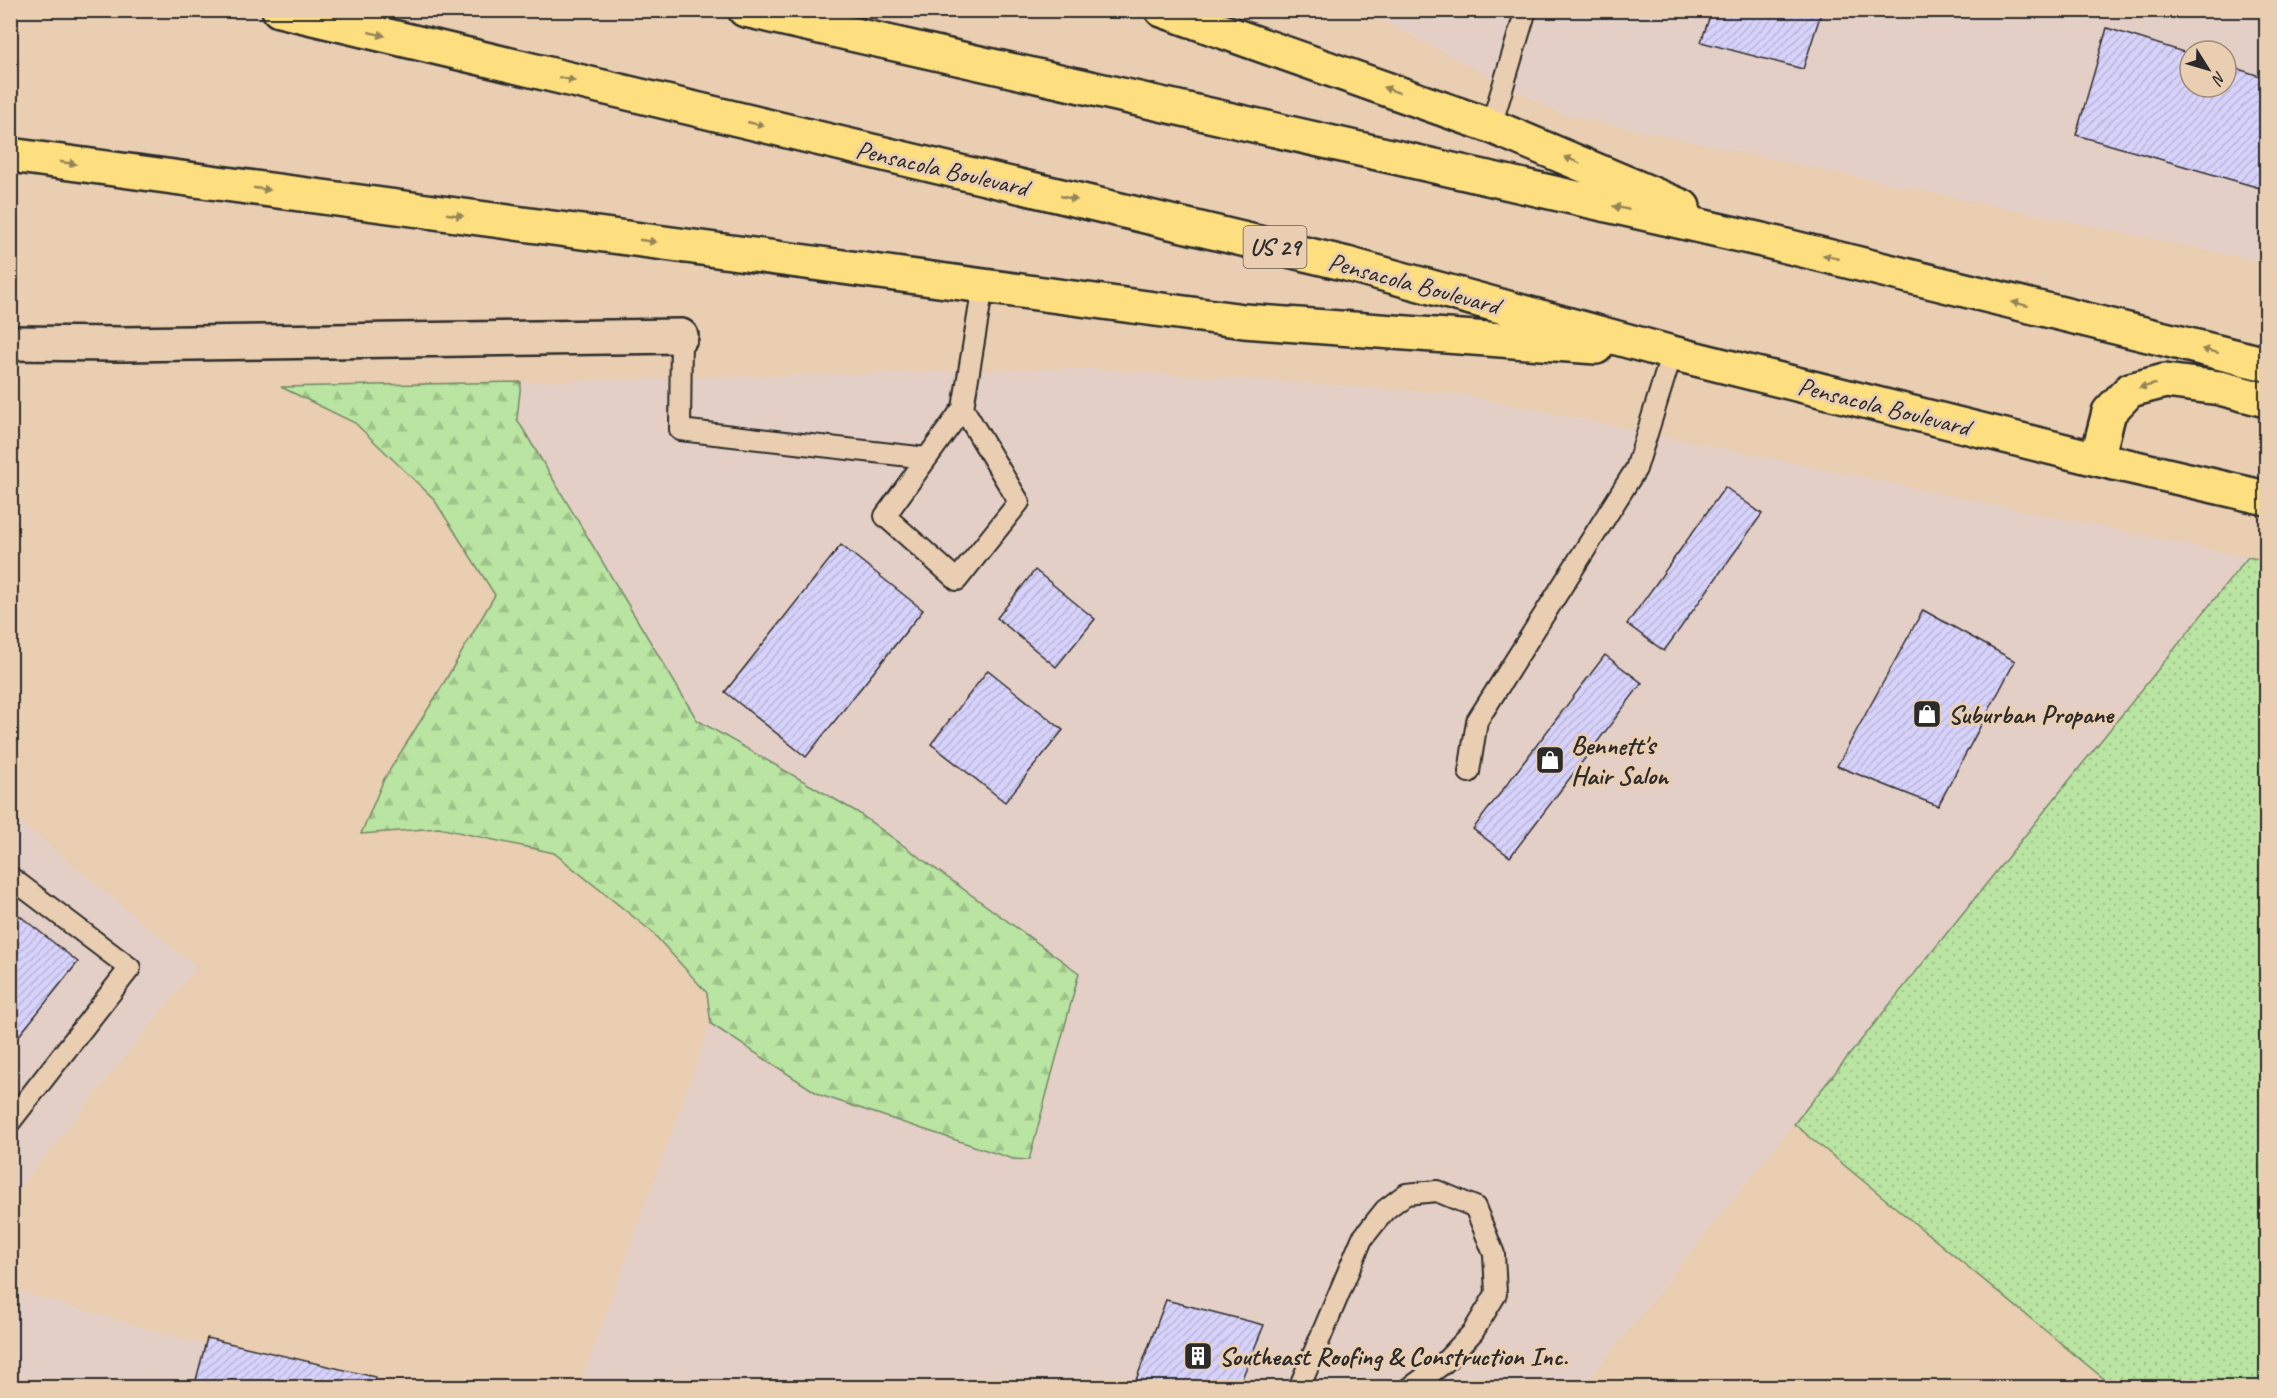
<svg xmlns="http://www.w3.org/2000/svg" width="2277" height="1398" font-family="Caveat,sans-serif">
	<defs>
		<pattern id="grass-dots" width="8" height="8" patternUnits="userSpaceOnUse" patternTransform="scale(1.5)"><rect width="8" height="8" fill="#b9e4a1"/><path d="M2 2h.1M6 6h.1" fill="none" stroke="#9fc48b" stroke-width="1.8" stroke-linecap="round"/></pattern>
		<pattern id="forest-firs" width="22" height="20" patternUnits="userSpaceOnUse" patternTransform="scale(1.5)"><rect width="22" height="20" fill="#b9e4a1"/><path d="M5 1l3.5 6h-7zM16 11l3.5 6h-7z" fill="#9fc48b"/></pattern>
		<pattern id="building-hatch" width="6" height="6" patternUnits="userSpaceOnUse" patternTransform="scale(1.5)"><rect width="6" height="6" fill="#d7d2fa"/><path d="M-1 1l2-2M0 6l6-6M5 7l2-2" fill="none" stroke="#b9b4d6"/></pattern>
	</defs>
	<rect width="100%" height="100%" fill="#eaceb1"/>
	<filter id="ink" filterUnits="userSpaceOnUse"><feTurbulence type="fractalNoise" baseFrequency=".0167" numOctaves="2"/><feDisplacementMap in="SourceGraphic" scale="12" xChannelSelector="R" yChannelSelector="G"/><feConvolveMatrix kernelMatrix="1 2 1 2 8 2 1 2 1" color-interpolation-filters="sRGB"/></filter>
	<g filter="url(#ink)">
		<path fill="#e4cfc7" fill-rule="evenodd" d="M1364 11H2266V263L1561 114ZM2190 51H2226V87H2190Z
			M1085 368 1461 394 2248 557 1583 1387H579L711 1024 820 1095 1079 973 857 812 697 720 517 418 521 382Z
			M11 814 197 967 11 1199Z
			M11 1289 350 1387H11Z"/>
		<path fill="url(#grass-dots)" stroke="#728866" stroke-width="1.5" d="M2248 557 2266 561V1387H2114L1794 1124Z"/>
		<path fill="url(#forest-firs)" stroke="#728866" stroke-width="1.5" d="M521 382 517 419 697 720 857 812 1079 973 1029 1160 1013 1159 820 1095 711 1024 707 993 651 931 554 853 439 828 361 834 384 779 438 693 495 595 433 498 355 423 281 387Z"/>
		<path fill="url(#building-hatch)" stroke="#2b2b2b" stroke-width="1.5" d="M1712 10H1822L1803 69 1701 42Z
			M2107 28 2190 54V87H2226V65L2266 78V155L2260 188 2076 135Z
			M1725 487 1762 514 1664 651 1627 624Z
			M841 545 923 610 806 757 725 692Z
			M1035 570 1095 619 1056 667 997 618Z
			M1923 610 2015 661 1938 806 1837 766Z
			M1605 655 1642 683 1510 857 1473 829Z
			M988 670 1063 730 1005 802 931 744Z
			M10 908 78 962 10 1047Z
			M1166 1300 1264 1325 1238 1388H1133Z
			M207 1338 375 1377 373 1388H194Z"/>
		<g fill="none" stroke-linecap="round" stroke-linejoin="round">
			<g stroke="#2b2b2b" stroke-width="24">
				<path id="lane" d="M1491 126 1526 10
					M681 336 680 430 927 458
					M963 408 1019 502 957 580 885 516 963 408 983 286
					M1469 772 1477 721 1636 469 1672 353
					M10 877 130 968 10 1122
					M1299 1388 1362 1239 1385 1210 1406 1194 1437 1191 1475 1207 1494 1254 1496 1294 1473 1332 1444 1363 1410 1388"/>
			</g>
			<g stroke="#2b2b2b" stroke-width="38">
				<path id="street" d="M10 343 123 344 681 336"/>
			</g>
			<g stroke="#2b2b2b" stroke-width="38">
				<path id="highway" d="M279 10 1347 264 1672 353 2097 459 2266 498
					M745 10 1762 240 2266 364
					M1162 10 1491 126 1683 207
					M10 155 1244 321 1596 347
					M2097 459 2109 412 2130 390 2165 381 2220 388 2266 400"/>
			</g>
			<use href="#lane" stroke="#eaceb1" stroke-width="20"/>
			<use href="#street" stroke="#eaceb1" stroke-width="33"/>
			<use href="#highway" stroke="#fedf80" stroke-width="33"/>
		</g>
		<defs><path id="oneway-solid" d="M-6-.8H1V-3.2L6.5 0L1 3.2V.8H-6Z" transform="scale(1.5)"/></defs>
		<g fill="#948556">
			<use href="#oneway-solid" transform="translate(377 34) rotate(13)"/>
			<use href="#oneway-solid" transform="translate(567 79) rotate(13)"/>
			<use href="#oneway-solid" transform="translate(1391 90) rotate(-160)"/>
			<use href="#oneway-solid" transform="translate(756 124) rotate(13)"/>
			<use href="#oneway-solid" transform="translate(1572 160) rotate(-157)"/>
			<use href="#oneway-solid" transform="translate(68 163) rotate(8)"/>
			<use href="#oneway-solid" transform="translate(262 189) rotate(8)"/>
			<use href="#oneway-solid" transform="translate(1069 198) rotate(13)"/>
			<use href="#oneway-solid" transform="translate(1621 208) rotate(-167)"/>
			<use href="#oneway-solid" transform="translate(455 215) rotate(8)"/>
			<use href="#oneway-solid" transform="translate(648 241) rotate(8)"/>
			<use href="#oneway-solid" transform="translate(1831 257) rotate(-166)"/>
			<use href="#oneway-solid" transform="translate(2020 304) rotate(-166)"/>
			<use href="#oneway-solid" transform="translate(2210 351) rotate(-166)"/>
			<use href="#oneway-solid" transform="translate(2147 386) rotate(167)"/>
		</g>
	</g>
	<defs>
		<g id="shop-square" transform="scale(1.5)"><rect x="-9" y="-9" width="18" height="18" rx="4" fill="#2b2b2b" stroke="#eaceb1"/><path d="M-5-2.5h2.3a2.7 3.5 0 0 1 5.4 0H5L5.5 6h-11ZM-1.5-2.5h3a1.5 2.3 0 0 0-3 0Z" fill="#fff"/></g>
		<g id="building-square" transform="scale(1.5)"><rect x="-9" y="-9" width="18" height="18" rx="4" fill="#2b2b2b" stroke="#eaceb1"/><path d="M-4-6H4V6H1V3H-1V6H-4ZM-2.5-4.3h1.7v1.8h-1.7ZM.8-4.3h1.7v1.8H.8ZM-2.5-1h1.7V.8h-1.7ZM.8-1h1.7V.8H.8Z" fill="#fff"/></g>
	</defs>
	<g fill-rule="evenodd">
		<use href="#shop-square" x="1927" y="714"/>
		<use href="#shop-square" x="1550" y="760"/>
		<use href="#building-square" x="1198" y="1356"/>
	</g>
	<g text-anchor="middle" stroke-width="6" stroke-linejoin="round" paint-order="stroke">
		<rect fill="#eaceb1" stroke="#645c53" stroke-width="1.5" x="1243.5" y="226" width="63" height="42" rx="4.5"/>
		<g font-size="24" font-weight="bold" fill="#2b2b2b">
			<text x="1275" y="255">US 29</text>
		</g>
		<g font-size="26" fill="#2b2b2b" stroke="#eaceb1">
			<text transform="translate(942 168) rotate(13)" y="9">Pensacola Boulevard</text>
			<text transform="translate(1414 283) rotate(15)" y="9">Pensacola Boulevard</text>
			<text transform="translate(1884 406) rotate(14)" y="9">Pensacola Boulevard</text>
		</g>
		<g font-size="26" font-weight="bold" fill="#2b2b2b" stroke="#eaceb1" text-anchor="start">
			<text x="1948" y="723">Suburban Propane</text>
			<text x="1571" y="754">Bennett's<tspan x="1571" dy="30">Hair Salon</tspan></text>
			<text x="1219" y="1365">Southeast Roofing &amp; Construction Inc.</text>
		</g>
	</g>
	<rect width="2277" height="1398" fill="none" stroke="#eaceb1" stroke-width="36"/>
	<rect x="18" y="18" width="2241" height="1362" fill="none" stroke="#2b2b2b" stroke-width="2" filter="url(#ink)"/>
	<g transform="translate(2208 69) rotate(127)"><circle r="28" fill="#eaceb1" stroke="#9e8d7b" stroke-width="1.5"/>
	<path d="M0-4.5L10 22L0 15L-10 22Z" fill="#2b2b2b"/>
	<text y="-9" font-size="16" font-weight="bold" text-anchor="middle" fill="#2b2b2b">N</text>
	</g>
</svg>
